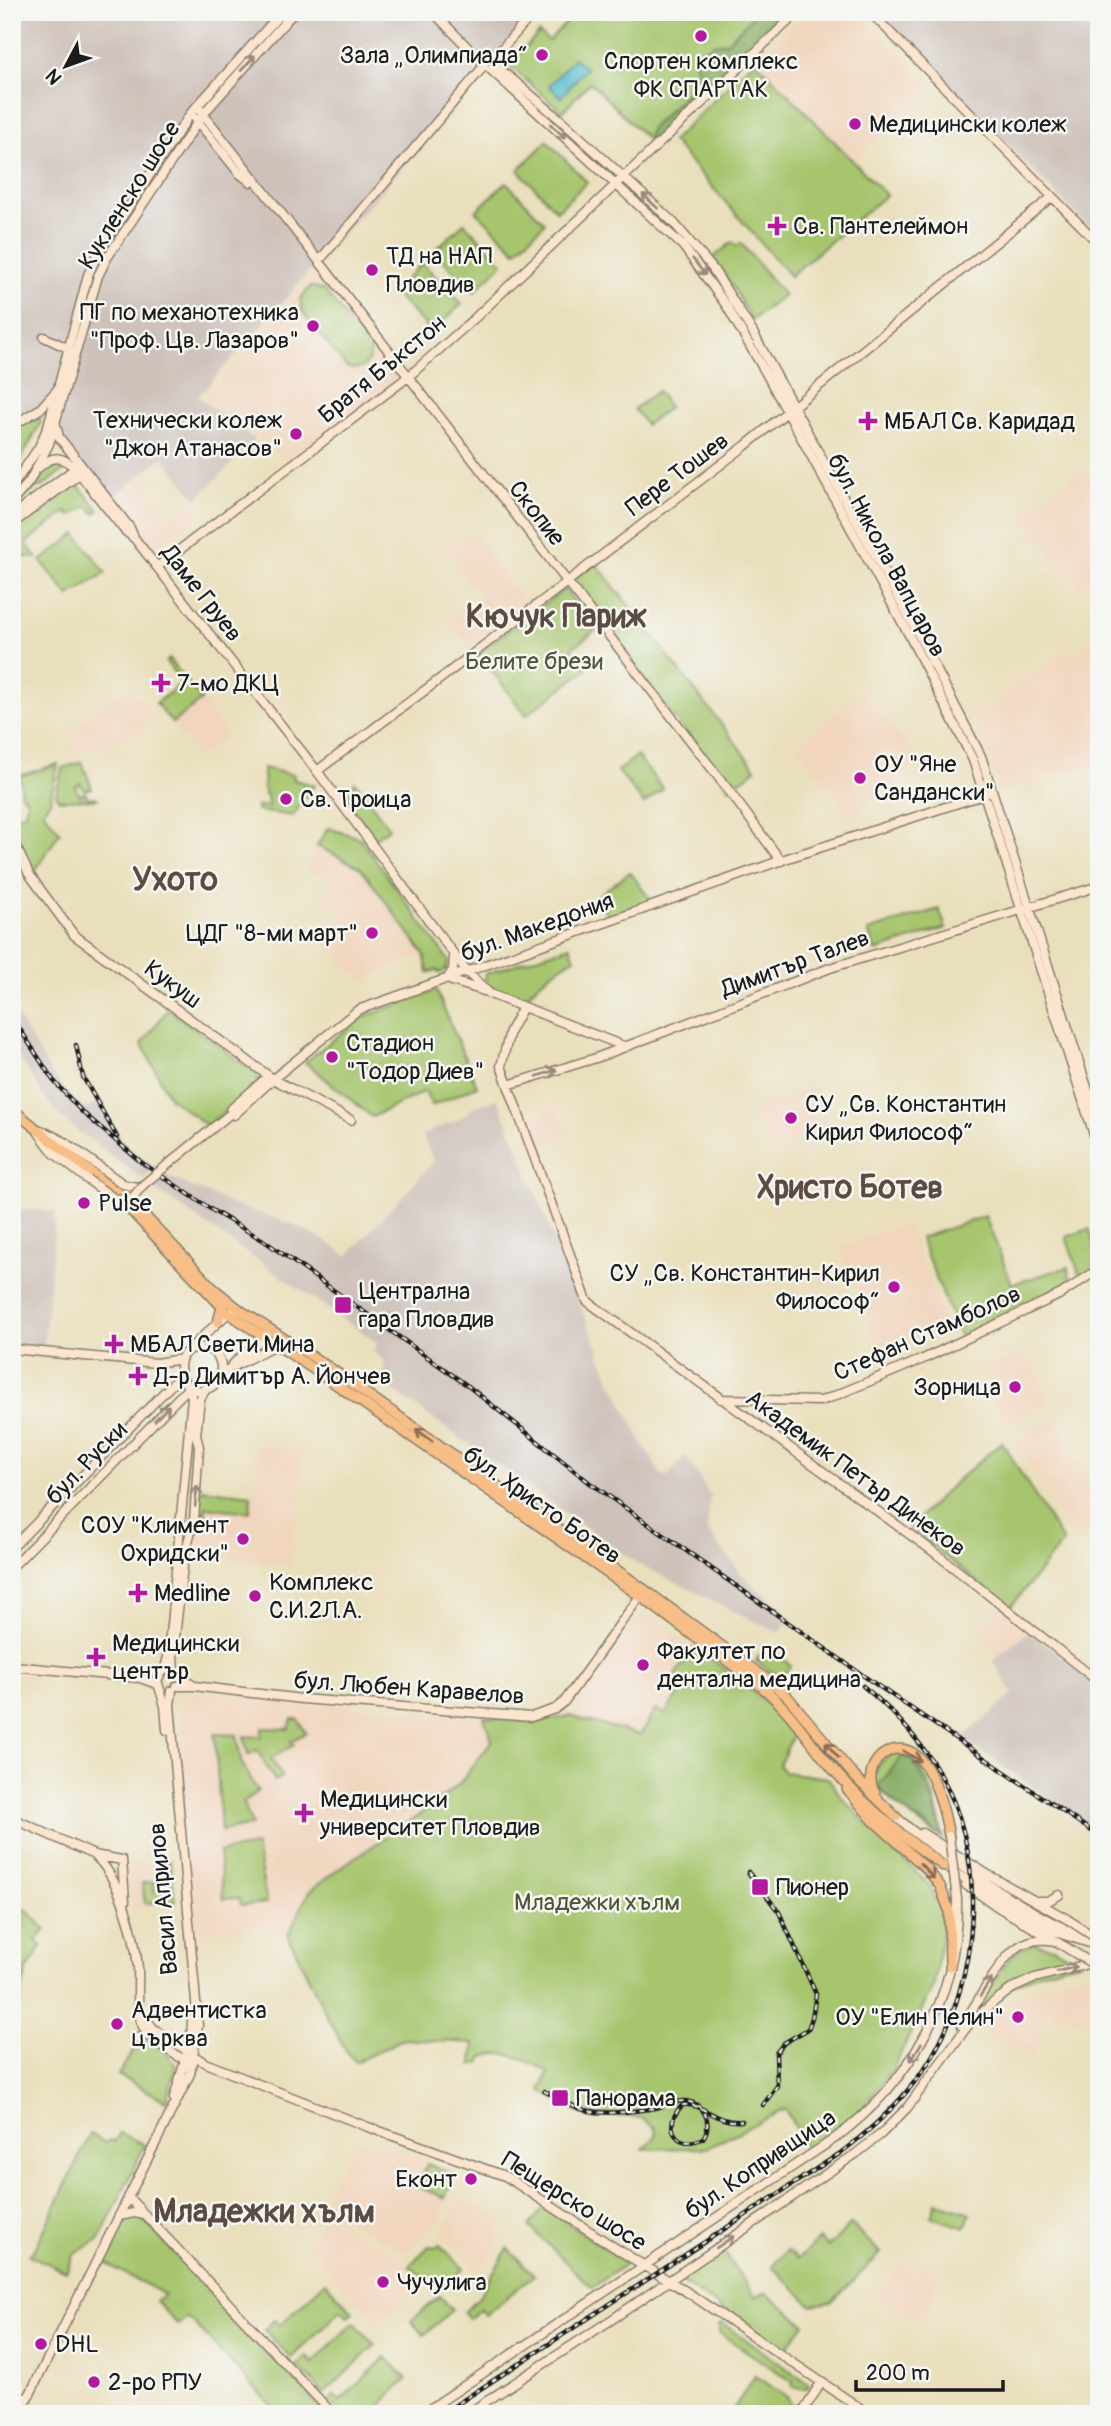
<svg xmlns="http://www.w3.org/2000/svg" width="1111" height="2426" font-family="Pangolin,sans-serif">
	<rect width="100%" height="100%" fill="#f6f6f2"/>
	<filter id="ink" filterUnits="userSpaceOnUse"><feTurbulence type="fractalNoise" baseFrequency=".0143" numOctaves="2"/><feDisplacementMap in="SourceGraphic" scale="14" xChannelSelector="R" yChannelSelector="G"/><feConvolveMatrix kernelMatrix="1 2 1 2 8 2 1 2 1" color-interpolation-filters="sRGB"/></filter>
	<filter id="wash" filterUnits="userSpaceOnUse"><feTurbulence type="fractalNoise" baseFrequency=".00686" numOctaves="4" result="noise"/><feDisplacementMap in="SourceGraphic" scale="28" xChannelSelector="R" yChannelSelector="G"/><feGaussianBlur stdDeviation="1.57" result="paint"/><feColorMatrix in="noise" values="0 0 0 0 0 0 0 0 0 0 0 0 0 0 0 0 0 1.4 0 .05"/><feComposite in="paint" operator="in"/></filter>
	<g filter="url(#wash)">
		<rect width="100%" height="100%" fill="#eadfbc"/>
		<path fill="#f1d5bd" d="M805 12H858L930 87 854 161 755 60Z
			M316 273 399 378 290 463 205 398Z
			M1082 468 1099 488V575L1086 585 1099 600V609L1021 519Z
			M140 479 171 517 191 501 202 515 157 551 115 499Z
			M473 533 527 606 471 648 449 620 481 596 447 552Z
			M1099 633V759L1095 761H1098L1099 767 1076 773 1074 768 1001 792 975 720 1064 649 1073 657Z
			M129 685 154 716 129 737 71 754 69 749 74 728Z
			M863 691 920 761 852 816 796 745Z
			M202 700 228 735 199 758 172 723Z
			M317 846 361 868 424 954 363 981 323 944 348 923 324 900 333 885 304 866Z
			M815 1087 830 1128 768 1150 753 1109Z
			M556 1105 568 1137 535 1150 523 1118Z
			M907 1222 948 1328 880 1357 840 1247Z
			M1026 1351 1049 1402 1003 1423 980 1372Z
			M1057 1419 1099 1513V1525L1075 1536 1072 1534 1014 1439Z
			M257 1445 304 1451 291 1566 189 1554 198 1491H202V1489L253 1495Z
			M1001 1607 1028 1630 998 1655 993 1650 982 1627 983 1623Z
			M643 1613 694 1647 669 1684 681 1692 665 1714 656 1709 640 1735 569 1716Z
			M194 1692 294 1703 484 1717 492 1741 459 1784 418 1816 338 1869 309 1892 288 1935 269 1926 193 1933 179 1707Z
			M172 1860 176 1904 132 1909 127 1863Z
			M1084 1972 1099 1982V2020L1095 2026 1048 2011 1033 2058 979 2030 985 2020 1015 1998 1033 1988Z
			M356 2138 383 2149 386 2145 459 2173 441 2218 406 2254 320 2204Z
			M461 2198 502 2220 492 2256 477 2270 440 2235Z
			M324 2217 382 2246 426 2279 378 2323 306 2248Z
			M904 2262 938 2274 926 2322 909 2317 878 2292Z"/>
		<path fill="#cec1ba" d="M12 12H541L198 397 255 440 197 499 163 457 110 500 38 409 12 422Z
			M875 12H1099V237L983 120Z
			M12 1008 52 1074 73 1099 85 1109 99 1102 117 1131 130 1148 156 1168 143 1179 79 1132 60 1116 45 1098 12 1046Z
			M498 1099 608 1374 644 1446 660 1473 666 1478 685 1455 710 1495 707 1530 742 1575 790 1618 779 1633 638 1564 377 1379 385 1369 384 1361 373 1351 378 1343 152 1187 165 1175 229 1203 292 1224 326 1241 347 1256 434 1162 422 1135 457 1120 476 1106Z
			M12 1208 56 1212 43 1353 12 1349Z
			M1029 1631 1099 1684V1833L962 1738 1013 1694 993 1660Z"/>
		<path fill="#a6c56d" stroke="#617044" stroke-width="2" d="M576 12H787L651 143 590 82 562 112 509 65 539 33 549 41Z
			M755 60 886 195 790 276 672 141Z
			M547 141 587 182 557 211 518 170Z
			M506 182 545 223 516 251 476 211Z
			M464 223 503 263 474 292 434 251Z
			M732 242 736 246 741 243 784 295 751 321 737 294 713 258Z
			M422 263 462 304 432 332 393 292Z
			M310 287H315L324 290 371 349C370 365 361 373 346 367L302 311 300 299Z
			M658 391 669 407 646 425 634 409Z
			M39 417 41 422 12 476V430Z
			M54 462 60 463 67 468 42 487 39 486 18 503 41 470Z
			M78 485 99 510 95 514 88 506 70 516 66 512 26 543 37 558 12 555V531L73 486Z
			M76 534 106 573 69 596 41 561Z
			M595 562 756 769 730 789 569 582Z
			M565 589 596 630 571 649 587 669 526 715 478 653Z
			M169 659 202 700 172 723 156 703 182 683 166 662Z
			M637 756 663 789 644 804 618 771Z
			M82 762 92 788 84 790 80 783 75 787 80 795 85 793 88 798 96 797 98 799 59 800 56 795 62 768Z
			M58 764 50 801 43 811 60 832 35 871H30C18 857 12 835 12 817L25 813 27 802 25 796H22L20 791 22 790 19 776Z
			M263 768 294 775V780L314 785 293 816 257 811V806H268L267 795H264Z
			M355 782 389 828 375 838 346 800Z
			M328 828 360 838 449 961 446 970 440 973 437 970 428 973 424 954 361 868 317 846Z
			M630 872 653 903 637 909 634 906 610 919 596 897Z
			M939 909 946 928 875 951 868 931Z
			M570 946 575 958C555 969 536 983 523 1001L486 986 485 974Z
			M436 990 477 1086 432 1106 425 1091 372 1117 305 1062 361 1018Z
			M168 1009 257 1074 258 1083 207 1126 169 1097 142 1044Z
			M985 1216 1012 1284 1068 1267 1071 1284 1055 1294 965 1335H959L920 1238Z
			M1089 1229 1095 1246 1099 1245V1267L1083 1276 1079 1273 1066 1237Z
			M1002 1442 1063 1542 1010 1608 909 1528 954 1483Z
			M202 1489 251 1495 250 1512 206 1507 204 1525 195 1523 198 1491H202Z
			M694 1647C733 1674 763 1696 795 1732L779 1765 784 1772 828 1778 844 1800 928 1884 939 1906 943 1926 934 1985 892 2071 855 2117 808 2151 785 2109 707 2148 643 2149 656 2136 655 2128 642 2118 582 2114 541 2091 548 2072C527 2060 506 2048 483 2057L480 2063 472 2065 474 2043 403 2039 356 2062 348 2054 328 2018 288 1935 309 1892 338 1869 418 1816 459 1784 492 1741 484 1717 537 1722 569 1716 640 1735 656 1709 665 1714 680 1692 669 1684Z
			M766 1647 791 1665 781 1678 756 1661Z
			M292 1719H298L306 1733 291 1741 294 1745 271 1758 282 1777 275 1781 257 1750 248 1755 244 1736 261 1737 262 1728 289 1729Z
			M215 1734 237 1735 241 1762 258 1791 243 1802 252 1825 221 1831Z
			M900 1753C931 1760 938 1813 943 1839L919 1823 876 1787C870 1769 882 1756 900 1753Z
			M256 1846 267 1903 241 1905 240 1898 223 1899 219 1852Z
			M170 1861 175 1902 145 1903 142 1883 152 1882 155 1895 153 1882H164L162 1862Z
			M12 1900 20 1909 27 1910 46 1930 36 1940 42 1946 27 1970 19 2002 12 2006Z
			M1034 1943 1053 1948 1079 1962C1030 1972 1011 1984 973 2015L1009 1959 1017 1951Z
			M142 2040C156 2042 170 2054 176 2066L166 2101 118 2075 137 2044Z
			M120 2133 145 2145 99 2240 75 2253 66 2272 29 2255 35 2249 90 2134 106 2143 109 2140 114 2142Z
			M427 2164 454 2175 445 2198 418 2187Z
			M936 2202 970 2213 965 2228 931 2217Z
			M544 2207 626 2263 592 2288 529 2226Z
			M133 2216 142 2219 327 2414H279L192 2321 186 2317 178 2325 156 2302 164 2294 101 2261 123 2219Z
			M851 2224 881 2253 832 2302 811 2305 772 2266 787 2250 798 2259 819 2239 828 2247Z
			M440 2245 464 2269 441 2289 409 2266 429 2246 435 2248Z
			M508 2248 534 2275 485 2315 480 2309 469 2319 464 2312 478 2298Z
			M723 2250 755 2297 766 2293 805 2324 783 2352 681 2281 682 2276Z
			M325 2282 353 2312 348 2316 341 2310 291 2358 264 2330 274 2320 280 2325Z
			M440 2296 452 2310 424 2335 411 2321Z
			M354 2322 375 2345 324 2394 297 2365 306 2356 313 2363Z
			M722 2323 809 2384 808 2388H795L792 2386 793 2382 719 2333V2325Z
			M386 2357 407 2379 371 2414H342L330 2401 335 2396 340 2401Z
			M755 2376 787 2397 795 2410 793 2414H730Z"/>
		<path fill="#84aa60" stroke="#50633e" stroke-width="2" d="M757 12H787L651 143 648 134 651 128 691 89 699 73 694 60 693 50H705L713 44 727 42Z
			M902 1756 912 1759C929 1785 936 1808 942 1837L899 1807 878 1787Z"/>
		<path fill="#53becf" stroke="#386d76" stroke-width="2" d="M574 58 586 68 561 97 549 86Z"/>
	</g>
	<g filter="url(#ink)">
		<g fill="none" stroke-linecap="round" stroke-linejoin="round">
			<g stroke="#837e6c" stroke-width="11">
				<path id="secondary" d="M433 12 483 63
					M870 12 1099 244
					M490 59 500 51 534 12
					M494 64 562 121 674 223 713 269 752 331 916 630 981 756 1099 1125
					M490 69 683 246 726 305 767 375 908 633 973 760 1099 1150
					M197 106 326 270 730 792 781 861
					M195 118 239 173 251 182
					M319 261 484 66
					M44 337 74 351
					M56 425 59 437 130 528 134 537
					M12 426 40 409 57 390
					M38 468C52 455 61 455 75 468L125 531 135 539 317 771 467 972 490 994 626 1047
					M12 487 39 447 48 426 88 275 98 253 191 113 282 12
					M12 502 29 482 49 444 98 276 107 258 203 114 294 12
					M12 516 77 467
					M12 524 81 473
					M157 567 408 377 476 317 798 12
					M317 771 432 685 745 446 1052 197
					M12 838 29 874 74 935 273 1079 351 1120
					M447 979 453 970 454 954
					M449 980 484 991
					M523 1007 510 1031 501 1066 587 1301 934 1552 1099 1682
					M273 1079 264 1080 230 1110V1114L234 1115 273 1079 358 1010 788 858 989 793
					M508 1085 596 1058 830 968 1099 886
					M41 1130 65 1142 123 1184 136 1187 143 1185
					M39 1133 54 1153 88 1180
					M240 1310 228 1313 184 1354C172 1372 189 1400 211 1387 221 1381 229 1368 238 1359 247 1350 258 1343 266 1334
					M12 1349 156 1363 181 1359
					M192 1349C211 1344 225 1357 220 1376
					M233 1367 269 1348 277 1346
					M721 1399 820 1401 827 1399 923 1359 1061 1294 1099 1269
					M12 1548 180 1376
					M12 1567 189 1387
					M12 1666 140 1678 157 1684
					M170 1671 194 1686
					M174 1673 173 1655 184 1557 194 1520 199 1447 196 1435 200 1399 206 1389
					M177 1686H194L302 1699 531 1717 555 1709 564 1702 643 1592
					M167 1730 165 1706 157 1680 165 1668 168 1657 192 1397 189 1387
					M896 1817C933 1849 973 1875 1015 1901 1039 1915 1064 1932 1092 1936
					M12 1818 94 1855 122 1860 125 1901
					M922 1833 985 1873 1067 1919
					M94 1855C120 1877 135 1935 138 1968 139 1985 136 2005 141 2022 145 2036 176 2058 190 2061
					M950 1870 1055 1932 1099 1946
					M966 1885 998 1907 1067 1948
					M1039 1901H1048L1059 1895
					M140 2011 153 2028 205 2063 368 2127 505 2176 617 2249 687 2292 869 2414
					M962 2026C971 2012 979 1998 988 1984 1006 1957 1018 1934 1055 1941
					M134 2039 144 2036H151
					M174 2098 191 2040 192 2019
					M129 2198 333 2414
					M119 2216 134 2213 144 2214
					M12 2394 27 2400
					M13 2414 30 2394 190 2074 198 2025 170 1705 172 1691
					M422 2414 834 2139C912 2082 959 1996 957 1899
					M467 2414 614 2318 857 2153 881 2134 907 2108 969 2024 995 2001 1013 1988 1035 1978 1099 1961
					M801 2414 821 2383"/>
			</g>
			<g stroke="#837e6c" stroke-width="12">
				<path id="primary" d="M12 1109 108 1186 130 1200 213 1288 240 1310 330 1368 645 1590 768 1680 787 1696 855 1777 896 1817
					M116 1195 228 1313 327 1378 640 1596 762 1687C790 1710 809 1741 832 1768 865 1806 904 1838 945 1867
					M218 1322 222 1307
					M847 1789 874 1821 928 1870 940 1886 949 1910 950 1966
					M875 1793C859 1766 892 1735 917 1756 935 1771 945 1814 949 1836"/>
			</g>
			<use href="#secondary" stroke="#fce5cf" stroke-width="8"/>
			<use href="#primary" stroke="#f7be87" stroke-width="9"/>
			<g stroke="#1c1c1c" stroke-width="4.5">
				<path id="rail" d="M150 12 153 16
					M12 1017 53 1080 81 1111 141 1162 215 1212 263 1240 468 1386 590 1483 871 1681 1099 1836
					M76 1045 83 1077 117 1137
					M748 1872 779 1912 816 1994 812 2018 808 2029 784 2043 776 2053 777 2086 763 2105
					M544 2091C557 2097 570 2106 584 2110 604 2115 629 2112 649 2109 660 2108 676 2100 686 2101 705 2104 713 2123 703 2138 676 2152 661 2124 683 2105 702 2102 716 2124 742 2121
					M442 2414 839 2154C874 2128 904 2100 928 2063 981 1978 990 1850 934 1764 915 1735 890 1708 863 1686"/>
			</g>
			<use href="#rail" stroke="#f6f6f2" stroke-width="2" stroke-dasharray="5" stroke-linecap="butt"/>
			<g stroke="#837e6c" stroke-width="11" stroke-linecap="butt">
				<path id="secondary-bridge" d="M88 1180 115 1199 132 1198 144 1184 230 1114
					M949 1836 957 1899
					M1067 1919 1099 1940
					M1067 1948 1099 1968"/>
			</g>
			<use href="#secondary-bridge" stroke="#fce5cf" stroke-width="8"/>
		</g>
		<defs><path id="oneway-shaft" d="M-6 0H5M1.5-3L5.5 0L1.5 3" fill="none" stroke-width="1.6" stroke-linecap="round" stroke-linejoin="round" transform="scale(1.75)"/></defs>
		<g stroke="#978b7e">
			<use href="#oneway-shaft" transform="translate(248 63) rotate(-48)"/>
			<use href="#oneway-shaft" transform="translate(558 131) rotate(42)"/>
			<use href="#oneway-shaft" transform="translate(650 201) rotate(-137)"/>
			<use href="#oneway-shaft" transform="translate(699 267) rotate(52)"/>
			<use href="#oneway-shaft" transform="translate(547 1073) rotate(-18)"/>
			<use href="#oneway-shaft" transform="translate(162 1413) rotate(-46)"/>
			<use href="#oneway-shaft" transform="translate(196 1496) rotate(-85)"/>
			<use href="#oneway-shaft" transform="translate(1067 1969) rotate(-13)"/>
			<use href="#oneway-shaft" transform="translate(986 1987) rotate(-57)"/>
			<use href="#oneway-shaft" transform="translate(916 2052) rotate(121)"/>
			<use href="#oneway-shaft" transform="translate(725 2242) rotate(-34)"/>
		</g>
		<g stroke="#8a6d52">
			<use href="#oneway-shaft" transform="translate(424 1435) rotate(-145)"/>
			<use href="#oneway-shaft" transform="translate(832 1750) rotate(-130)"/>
			<use href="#oneway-shaft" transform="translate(912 1756) rotate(30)"/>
			<use href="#oneway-shaft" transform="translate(927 1871) rotate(47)"/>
		</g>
	</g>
	<g fill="#b5179e" stroke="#f6f6f2" stroke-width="2.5">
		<circle cx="701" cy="36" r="7"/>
		<circle cx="542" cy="55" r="7"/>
		<circle cx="855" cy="124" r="7"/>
		<path d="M773.5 215.5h7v7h7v7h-7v7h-7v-7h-7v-7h7z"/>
		<circle cx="372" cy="270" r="7"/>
		<circle cx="313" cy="326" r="7"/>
		<path d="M864.5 410.5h7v7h7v7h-7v7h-7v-7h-7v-7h7z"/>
		<circle cx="296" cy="434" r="7"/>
		<path d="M157.5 672.5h7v7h7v7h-7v7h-7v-7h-7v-7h7z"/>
		<circle cx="860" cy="778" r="7"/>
		<circle cx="286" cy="799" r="7"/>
		<circle cx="372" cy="933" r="7"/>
		<circle cx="332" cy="1057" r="7"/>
		<circle cx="791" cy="1118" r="7"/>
		<circle cx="84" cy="1203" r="7"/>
		<circle cx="894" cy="1287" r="7"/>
		<rect x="334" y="1296" width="18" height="18" rx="3.5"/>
		<path d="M110.5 1333.5h7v7h7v7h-7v7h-7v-7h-7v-7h7z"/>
		<path d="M134.5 1365.5h7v7h7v7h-7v7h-7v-7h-7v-7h7z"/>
		<circle cx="1015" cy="1387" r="7"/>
		<circle cx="243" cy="1539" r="7"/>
		<path d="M134.5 1582.5h7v7h7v7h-7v7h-7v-7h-7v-7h7z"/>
		<circle cx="255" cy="1596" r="7"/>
		<path d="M92.5 1646.5h7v7h7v7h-7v7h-7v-7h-7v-7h7z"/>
		<circle cx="643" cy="1665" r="7"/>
		<path d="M300.5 1802.5h7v7h7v7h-7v7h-7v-7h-7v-7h7z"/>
		<rect x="751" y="1878" width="18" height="18" rx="3.5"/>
		<circle cx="1018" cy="2017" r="7"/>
		<circle cx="117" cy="2024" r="7"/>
		<rect x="551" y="2089" width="18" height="18" rx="3.5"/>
		<circle cx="471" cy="2179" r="7"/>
		<circle cx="383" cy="2282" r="7"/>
		<circle cx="41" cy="2344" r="7"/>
		<circle cx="94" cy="2382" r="7"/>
	</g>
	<g text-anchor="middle" stroke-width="5" stroke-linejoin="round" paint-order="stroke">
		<g font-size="24" fill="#1c1c1c" stroke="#f6f6f2" text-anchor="start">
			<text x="528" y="63" text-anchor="end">Зала „Олимпиада“</text>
			<text x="701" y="69" text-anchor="middle">Спортен комплекс<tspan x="701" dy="28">ФК СПАРТАК</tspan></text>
			<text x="869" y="132">Медицински колеж</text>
			<text x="793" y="234">Св. Пантелеймон</text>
			<text x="386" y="264">ТД на НАП<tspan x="386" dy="28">Пловдив</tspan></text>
			<text x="299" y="320" text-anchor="end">ПГ по механотехника<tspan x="299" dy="28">"Проф. Цв. Лазаров"</tspan></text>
			<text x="282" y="428" text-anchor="end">Технически колеж<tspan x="282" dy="28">"Джон Атанасов"</tspan></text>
			<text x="884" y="429">МБАЛ Св. Каридад</text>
			<text x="177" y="691">7-мо ДКЦ</text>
			<text x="874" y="772">ОУ "Яне<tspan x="874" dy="28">Сандански"</tspan></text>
			<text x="300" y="807">Св. Троица</text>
			<text x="358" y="941" text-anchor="end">ЦДГ "8-ми март"</text>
			<text x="346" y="1051">Стадион<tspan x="346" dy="28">"Тодор Диев"</tspan></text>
			<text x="805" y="1112">СУ „Св. Константин<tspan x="805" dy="28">Кирил Философ“</tspan></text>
			<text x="98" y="1211">Pulse</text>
			<text x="880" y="1281" text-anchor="end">СУ „Св. Константин-Кирил<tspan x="880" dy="28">Философ“</tspan></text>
			<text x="359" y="1299">Централна<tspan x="359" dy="28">гара Пловдив</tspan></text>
			<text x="130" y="1352">МБАЛ Свети Мина</text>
			<text x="154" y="1384">Д-р Димитър А. Йончев</text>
			<text x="1001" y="1395" text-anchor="end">Зорница</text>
			<text x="229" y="1533" text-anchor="end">СОУ "Климент<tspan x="229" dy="28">Охридски"</tspan></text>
			<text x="269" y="1590">Kомплекс<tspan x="269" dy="28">С.И.2Л.А.</tspan></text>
			<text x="154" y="1601">Medline</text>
			<text x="112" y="1651">Медицински<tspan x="112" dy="28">център</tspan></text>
			<text x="657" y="1659">Факултет по<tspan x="657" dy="28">дентална медицина</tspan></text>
			<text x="320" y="1807">Медицински<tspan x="320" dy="28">университет Пловдив</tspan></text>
			<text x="776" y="1895">Пионер</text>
			<text x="131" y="2018">Адвентистка<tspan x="131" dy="28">църква</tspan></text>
			<text x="1004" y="2025" text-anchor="end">ОУ "Елин Пелин"</text>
			<text x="576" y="2106">Панорама</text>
			<text x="457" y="2187" text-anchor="end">Еконт</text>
			<text x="397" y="2290">Чучулига</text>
			<text x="55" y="2352">DHL</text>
			<text x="108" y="2390">2-ро РПУ</text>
		</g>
		<g font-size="24" fill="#1c1c1c" stroke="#f6f6f2">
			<text transform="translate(129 195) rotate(-58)" y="8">Кукленско шосе</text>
			<text transform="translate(382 369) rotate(-39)" y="8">Братя Бъкстон</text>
			<text transform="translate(677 474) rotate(-37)" y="8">Пере Тошев</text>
			<text transform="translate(537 513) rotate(52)" y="8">Скопие</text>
			<text transform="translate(887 555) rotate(62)" y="8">бул. Никола Вапцаров</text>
			<text transform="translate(202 593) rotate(52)" y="8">Даме Груев</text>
			<text transform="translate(537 927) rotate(-20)" y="8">бул. Македония</text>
			<text transform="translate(795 963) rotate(-20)" y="8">Димитър Талев</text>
			<text transform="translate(173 984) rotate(36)" y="8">Кукуш</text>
			<text transform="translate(927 1333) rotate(-24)" y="8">Стефан Стамболов</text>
			<text transform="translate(86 1463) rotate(-46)" y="8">бул. Руски</text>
			<text transform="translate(856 1473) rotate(36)" y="8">Академик Петър Динеков</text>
			<text transform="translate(542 1505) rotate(35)" y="8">бул. Христо Ботев</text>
			<text transform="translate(409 1688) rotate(4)" y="8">бул. Любен Каравелов</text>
			<text transform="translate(163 1899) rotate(-95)" y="8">Васил Априлов</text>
			<text transform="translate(760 2164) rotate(-34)" y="8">бул. Копривщица</text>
			<text transform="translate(574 2201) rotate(32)" y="8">Пещерско шосе</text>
		</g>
		<g font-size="24" fill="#4c5738" stroke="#f6f6f2">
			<text x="534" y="669">Белите брези</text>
			<text x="597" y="1910">Младежки хълм</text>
		</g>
		<g font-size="32" font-weight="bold" fill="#5c4b41" stroke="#f6f6f2">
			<text x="556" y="627">Кючук Париж</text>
			<text x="175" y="890">Ухото</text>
			<text x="850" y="1198">Христо Ботев</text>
			<text x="264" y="2222">Младежки хълм</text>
		</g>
	</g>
	<rect width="1111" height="2426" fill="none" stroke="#f6f6f2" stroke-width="42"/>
	<g transform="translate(66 66) rotate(229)" stroke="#f6f6f2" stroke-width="5" paint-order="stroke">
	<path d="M0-5L12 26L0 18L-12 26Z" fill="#1c1c1c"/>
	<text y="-10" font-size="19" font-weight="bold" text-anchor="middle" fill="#1c1c1c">N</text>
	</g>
	<path d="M856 2380v10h147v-10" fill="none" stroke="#1c1c1c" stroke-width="3.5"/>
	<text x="866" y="2380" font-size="21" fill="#1c1c1c" stroke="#f6f6f2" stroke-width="5" paint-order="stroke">200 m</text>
</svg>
